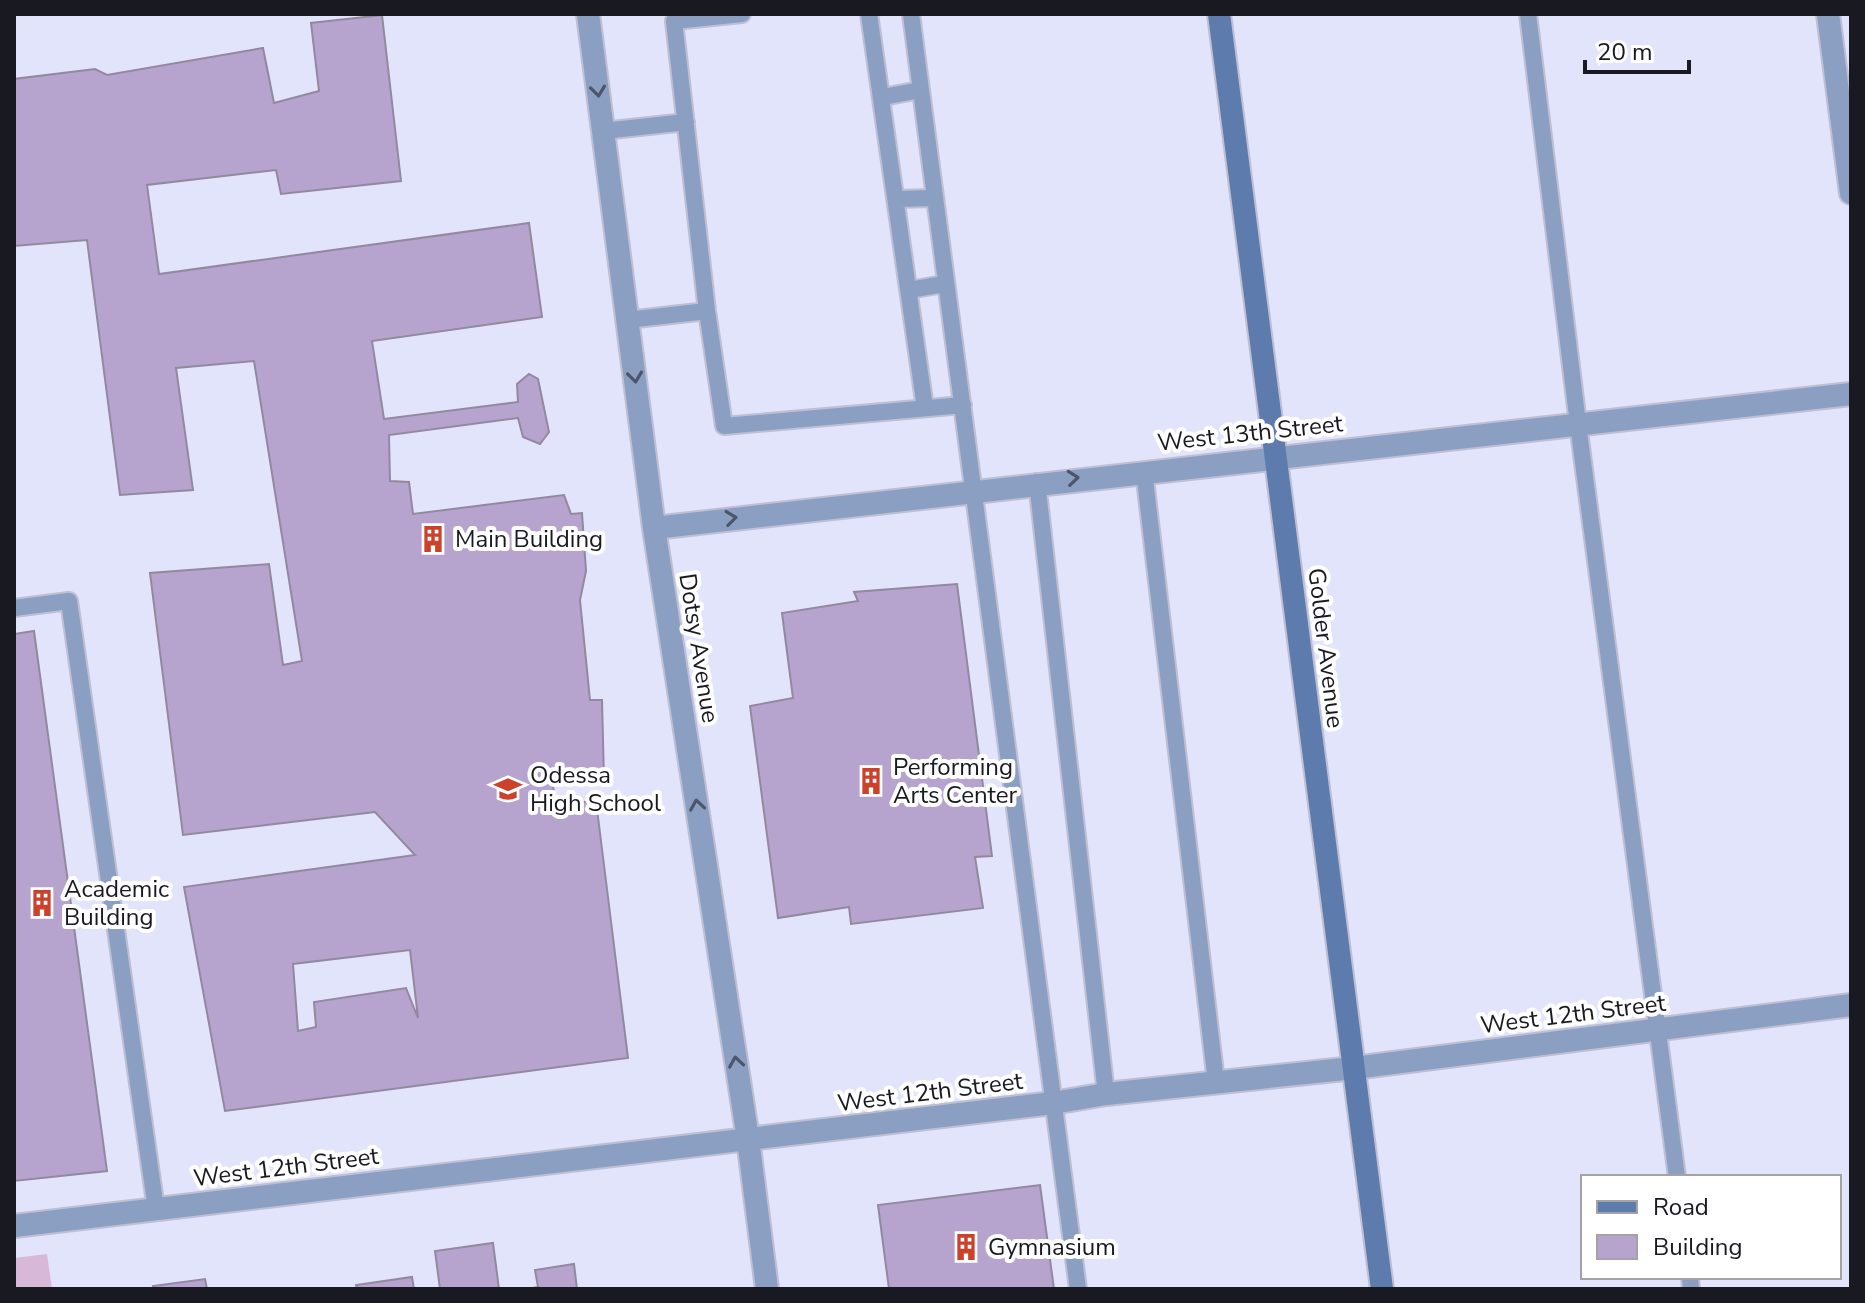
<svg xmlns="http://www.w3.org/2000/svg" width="1865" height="1303" font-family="'Nunito Sans',sans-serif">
	<rect width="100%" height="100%" fill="#e2e4fb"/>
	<path fill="#d8b8d8" d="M47 1254 52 1289H14V1258Z"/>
	<path fill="#b6a4cf" stroke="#92899e" stroke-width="2" fill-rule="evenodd" d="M382 15 401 181 281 194 276 170 147 185 159 274 529 223 542 317 372 341 384 419 518 402 517 384 529 374 538 379 549 432 540 444 523 437 518 418 389 435 390 481 409 482 413 514 564 495 571 514 582 513 586 571 580 600 590 700H602L604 780 553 784 555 804 596 801 628 1058 225 1111 184 887 415 855 375 812 183 835 150 573 269 564 283 665 302 661 254 361 176 368 193 490 120 495 87 240 14 246V79L95 69 107 75 263 48 274 103 319 91 311 23ZM410 950 418 1018 406 988 314 1002 316 1027 298 1031 293 964Z
		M957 584 992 856 975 857 983 908 851 924 849 907 778 918 750 706 793 698 782 613 858 601 854 592Z
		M34 631 107 1171 14 1181V634Z
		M1040 1185 1054 1289H889L878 1205Z
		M493 1243 499 1289H440L435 1251Z
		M574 1264 577 1289H527L538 1287 535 1270Z
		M412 1277 414 1289H357L356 1285Z
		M205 1279 207 1289H154L153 1286Z"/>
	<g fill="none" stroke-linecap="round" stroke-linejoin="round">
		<g stroke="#bebfd4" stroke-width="20">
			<path id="service" d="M742 14 674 21 707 311 724 426 963 405
				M869 14 925 408
				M911 14 1078 1289
				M1528 14 1578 424 1677 1177
				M883 97 920 90
				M603 131 686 122
				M897 199 933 198
				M909 290 944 284
				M627 320 707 311
				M1144 471 1216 1082
				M1037 482 1106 1094
				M14 608 69 601 156 1209
				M1690 1277 1691 1289"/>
		</g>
		<g stroke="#bebfd4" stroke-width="26">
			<path id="minor" d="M588 14 654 528 748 1139 767 1289
				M1828 14 1851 193
				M654 528 1851 394
				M14 1226 1053 1103 1106 1094 1354 1068 1851 1005"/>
		</g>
		<g stroke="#bebfd4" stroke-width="26">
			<path id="secondary" d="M1219 14 1382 1289"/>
		</g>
		<use href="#service" stroke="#8a9fc1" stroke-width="16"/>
		<use href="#minor" stroke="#8a9fc1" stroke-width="22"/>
		<use href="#secondary" stroke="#5e7bad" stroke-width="22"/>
	</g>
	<defs><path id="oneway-chevron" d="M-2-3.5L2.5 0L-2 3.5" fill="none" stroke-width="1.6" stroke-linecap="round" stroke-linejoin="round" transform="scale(2)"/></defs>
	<g stroke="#4c5569">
		<use href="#oneway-chevron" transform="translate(598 91) rotate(83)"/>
		<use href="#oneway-chevron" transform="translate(635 377) rotate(83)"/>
		<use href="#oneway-chevron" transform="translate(1073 478) rotate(-6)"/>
		<use href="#oneway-chevron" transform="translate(731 518) rotate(-7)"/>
		<use href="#oneway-chevron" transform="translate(697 805) rotate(-99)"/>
		<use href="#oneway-chevron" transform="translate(736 1062) rotate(-99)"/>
	</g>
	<defs>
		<g id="building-bare" transform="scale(2.16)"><path d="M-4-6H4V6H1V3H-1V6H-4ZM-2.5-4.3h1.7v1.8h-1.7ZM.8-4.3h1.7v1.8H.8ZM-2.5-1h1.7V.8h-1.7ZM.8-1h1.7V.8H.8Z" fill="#cc412a" stroke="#fff" stroke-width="2.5" paint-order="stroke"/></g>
		<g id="school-bare" transform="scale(2.16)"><path d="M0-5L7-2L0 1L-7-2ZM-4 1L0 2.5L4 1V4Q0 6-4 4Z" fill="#cc412a" stroke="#fff" stroke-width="2.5" paint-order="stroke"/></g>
	</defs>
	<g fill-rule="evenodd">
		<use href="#building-bare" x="433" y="539"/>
		<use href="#building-bare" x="871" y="781"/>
		<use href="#school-bare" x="508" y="789"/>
		<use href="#building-bare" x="42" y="903"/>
		<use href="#building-bare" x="966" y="1247"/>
	</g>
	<g text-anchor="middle" stroke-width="8" stroke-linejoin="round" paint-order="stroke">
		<g font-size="24" fill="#191921" stroke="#fff">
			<text transform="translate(1250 433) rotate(-6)" y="8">West 13th Street</text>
			<text transform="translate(699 648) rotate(81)" y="8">Dotsy Avenue</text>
			<text transform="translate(1326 648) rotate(83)" y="8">Golder Avenue</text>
			<text transform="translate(1573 1014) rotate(-7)" y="8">West 12th Street</text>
			<text transform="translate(930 1092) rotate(-7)" y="8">West 12th Street</text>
			<text transform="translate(286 1167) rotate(-7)" y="8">West 12th Street</text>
		</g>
		<g font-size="24" fill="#191921" stroke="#fff" text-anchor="start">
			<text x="455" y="547">Main Building</text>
			<text x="893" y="775">Performing<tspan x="893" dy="28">Arts Center</tspan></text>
			<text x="530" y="783">Odessa<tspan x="530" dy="28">High School</tspan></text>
			<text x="64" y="897">Academic<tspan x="64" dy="28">Building</tspan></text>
			<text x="988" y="1255">Gymnasium</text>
		</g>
	</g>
	<rect width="1865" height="1303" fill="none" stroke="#191921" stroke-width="32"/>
	<rect x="1581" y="1175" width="260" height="104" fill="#ffffff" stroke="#a3a3a6" stroke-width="2"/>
	<rect x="1597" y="1201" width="40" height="12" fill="#5e7bad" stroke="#a3a3a6" stroke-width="2"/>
	<text x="1653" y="1215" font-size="24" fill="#191921">Road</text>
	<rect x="1597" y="1235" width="40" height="24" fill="#b6a4cf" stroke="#a3a3a6" stroke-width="2"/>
	<text x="1653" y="1255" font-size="24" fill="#191921">Building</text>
	<path d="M1585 60v12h104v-12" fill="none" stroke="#191921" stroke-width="4"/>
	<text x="1597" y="60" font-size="24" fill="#191921" stroke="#ffffff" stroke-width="6" paint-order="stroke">20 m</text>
</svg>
